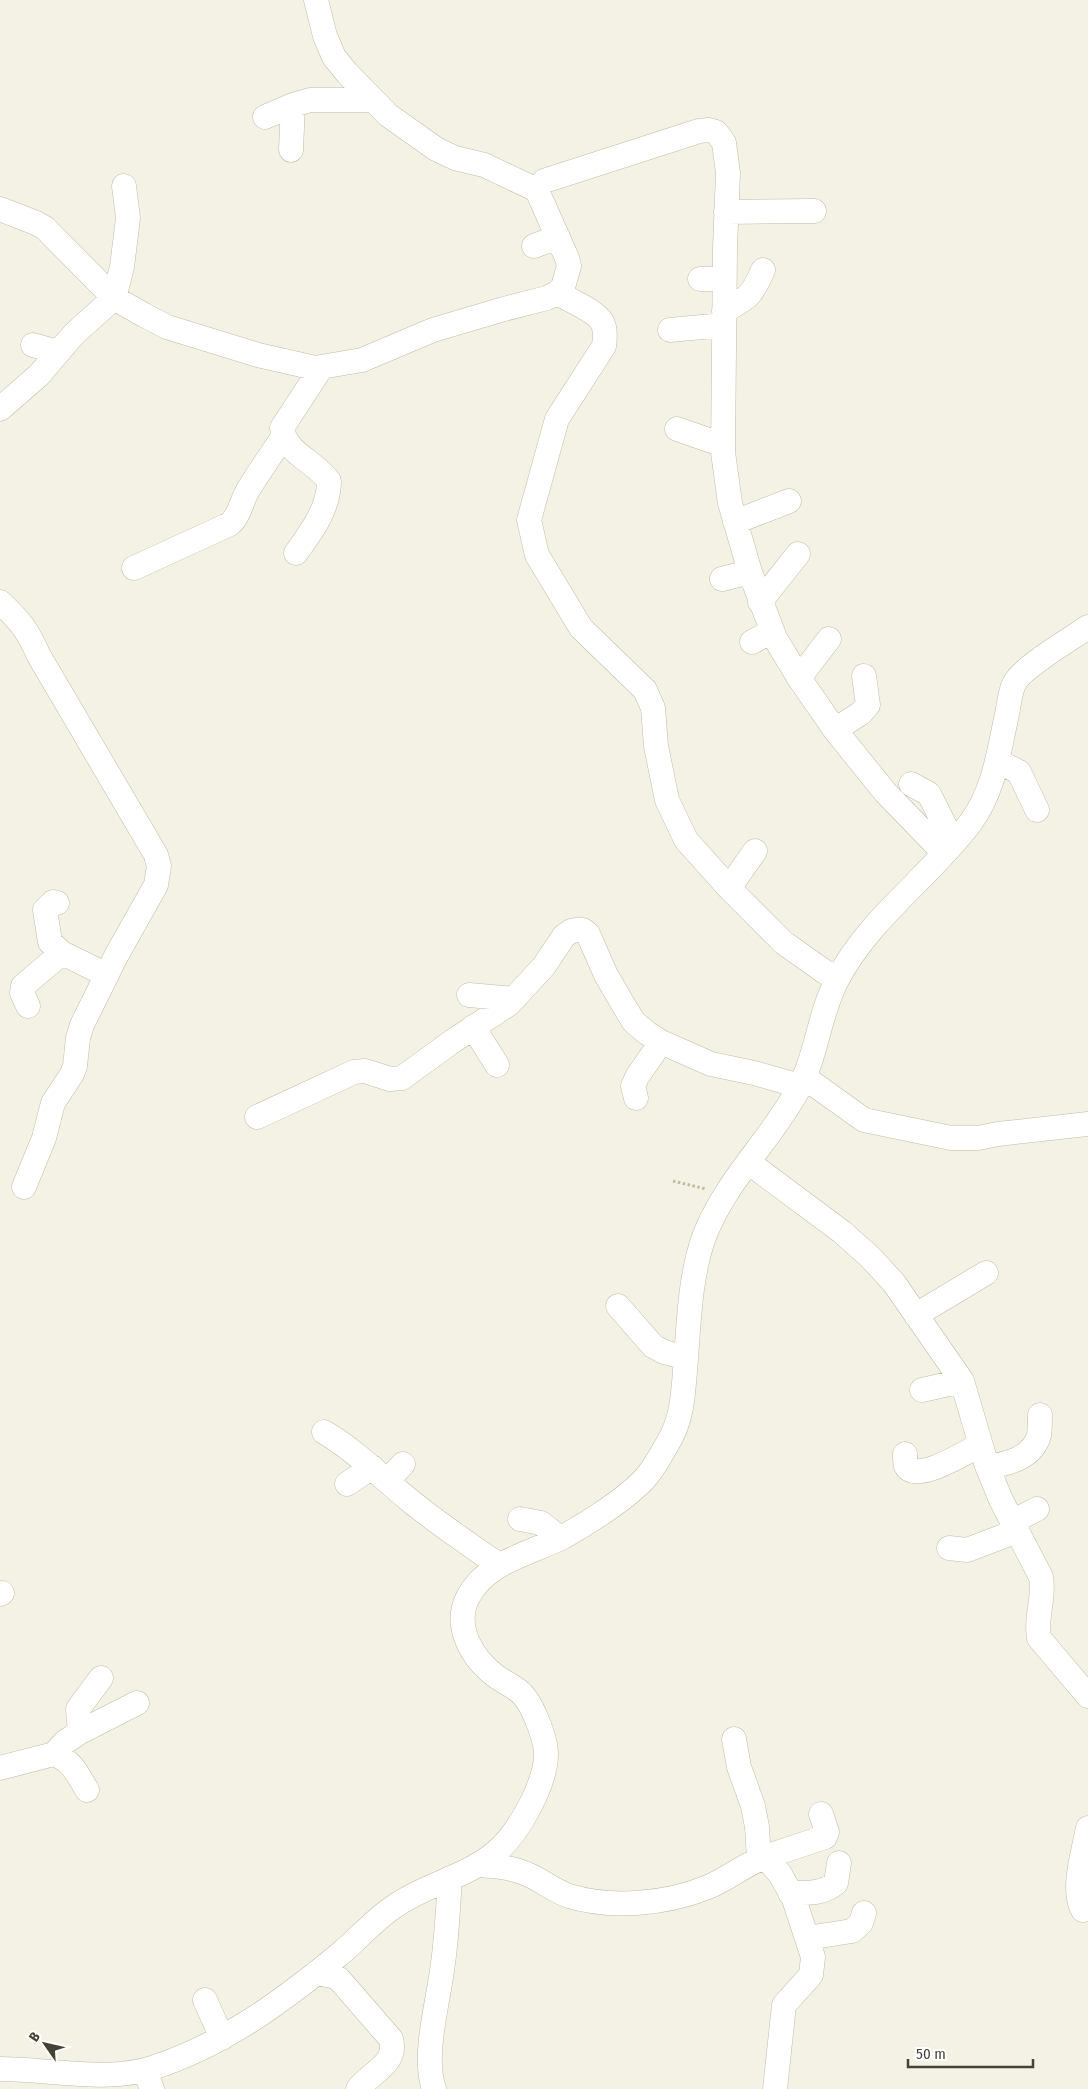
<svg xmlns="http://www.w3.org/2000/svg" width="1088" height="2089" font-family="'Fira Sans Condensed',sans-serif">
	<rect width="100%" height="100%" fill="#f3f2e5"/>
	<g fill="none" stroke-linecap="round" stroke-linejoin="round">
		<g stroke="#bfbda7" stroke-width="25">
			<path id="minor" d="M316 0 325 36 334 57 347 73 388 115 436 149 455 158 484 165 539 191
				M265 117 293 105
				M291 150 293 105 310 100H372
				M0 209 36 223 45 228 114 298 144 315 167 327 258 355 315 368 362 360 433 330 504 309 547 298 557 293 563 287 569 266 567 258 539 195 540 187 544 181 699 131 709 130 716 132 720 137 724 143 728 173 725 248 723 452 730 503 750 572 775 638 799 678 835 730 885 792 944 853
				M726 212 814 211
				M534 246 558 237
				M700 279H724
				M557 293C569 300 596 311 602 322 606 329 605 339 604 346L557 419 529 520 537 555 581 628 645 690 653 708 656 746 667 800 686 840 729 888 784 943 825 972 838 978
				M724 311C748 298 752 296 763 270
				M670 330 724 325
				M33 345 58 352
				M0 409 39 375 74 334 114 298 122 267 128 218 124 186
				M677 429 723 445
				M735 522 789 501
				M296 553C311 532 329 509 329 481 316 462 285 453 282 428L321 368
				M134 568 230 524C240 515 241 502 248 490 259 472 271 455 283 437
				M722 579 750 572
				M0 602C21 622 27 629 39 656L156 855 159 866 156 885 116 956 82 1025 78 1038 75 1066 72 1074 53 1103 44 1138 24 1187
				M760 602 798 554
				M752 642 772 631
				M799 678 829 639
				M835 730 861 713 868 705 864 676
				M997 761 1019 772 1037 810
				M911 784 929 794 953 842
				M729 888 755 851
				M57 903 53 902 45 910 50 942 62 953 107 975
				M469 995 514 999
				M28 1006 22 993 23 986 62 953
				M473 1027 497 1065
				M804 1077 864 1120 951 1138H978L998 1134 1088 1124
				M636 1098 633 1086 637 1077 661 1042
				M257 1117 354 1072 365 1071 390 1079 402 1078 453 1041 509 1004 544 966 564 936 571 931 576 930H583L588 934 606 975 627 1011 634 1022 647 1033 661 1042 711 1064 754 1073 800 1086
				M748 1162 842 1232 870 1257 894 1283 962 1381 987 1466 1001 1500 1041 1577C1045 1598 1035 1617 1039 1638L1088 1696
				M618 1306 653 1346 664 1352 686 1358
				M916 1315 986 1273
				M922 1390 962 1381
				M324 1432C356 1451 380 1476 408 1499 437 1523 468 1544 499 1565
				M905 1454C905 1457 905 1463 906 1466 916 1484 968 1451 980 1445
				M987 1466C1006 1465 1033 1458 1039 1435 1040 1429 1040 1421 1040 1415
				M387 1481 403 1464
				M347 1484 372 1467
				M520 1519 541 1523 560 1538
				M1012 1522 1037 1509
				M949 1548 967 1550 1017 1531
				M0 1594 2 1593
				M80 1732 78 1709 101 1678
				M734 1739 739 1767 753 1806 757 1827 759 1859
				M54 1754C73 1762 76 1772 87 1790
				M0 1768 54 1754 65 1742 80 1732 137 1703
				M765 1857 825 1837 827 1832 821 1814
				M477 1865C495 1866 512 1867 529 1875 543 1881 554 1891 569 1896 612 1909 667 1904 708 1887 728 1879 745 1864 765 1857L780 1874 794 1899 813 1957 811 1975 784 2005 775 2089
				M790 1893C807 1893 823 1894 836 1883L839 1863
				M1083 1910C1071 1891 1084 1850 1088 1828
				M807 1938 852 1931 861 1923 864 1913
				M316 1973 332 1976 339 1979 391 2039C398 2064 371 2072 358 2089
				M205 2000 222 2038
				M0 2069C49 2069 110 2083 155 2067 225 2044 284 2000 340 1954 359 1938 375 1919 395 1906 426 1884 467 1877 496 1852 519 1833 547 1782 546 1752 545 1737 533 1706 523 1695 516 1687 505 1683 497 1677 472 1659 453 1626 468 1597 487 1561 530 1554 563 1537 588 1523 628 1498 647 1476 656 1465 662 1453 669 1441 682 1419 683 1395 685 1371 689 1326 689 1279 704 1237 725 1181 771 1140 799 1088 817 1055 819 1014 837 980 869 918 930 877 971 822 994 791 999 751 1007 714 1009 705 1010 692 1014 684 1022 667 1071 639 1088 627
				M145 2071 152 2089
				M434 2089C422 2055 439 2000 443 1963 447 1935 448 1907 450 1878"/>
		</g>
		<path stroke="#c2bd97" stroke-width="3" stroke-dasharray="2.5 2.5" stroke-linecap="butt" d="M673 1181 706 1189"/>
		<use href="#minor" stroke="#fff" stroke-width="24"/>
	</g>
	<g transform="translate(45 2044) rotate(304)" stroke="#ffffff" stroke-width="4" paint-order="stroke">
	<path d="M0-4L9 19L0 12L-9 19Z" fill="#464334"/>
	<text y="-8" font-size="14" font-weight="bold" text-anchor="middle" fill="#464334">B</text>
	</g>
	<path d="M908 2059v8h125v-8" fill="none" stroke="#464334" stroke-width="2.5"/>
	<text x="916" y="2059" font-size="15" fill="#464334" stroke="#ffffff" stroke-width="4" paint-order="stroke">50 m</text>
</svg>
